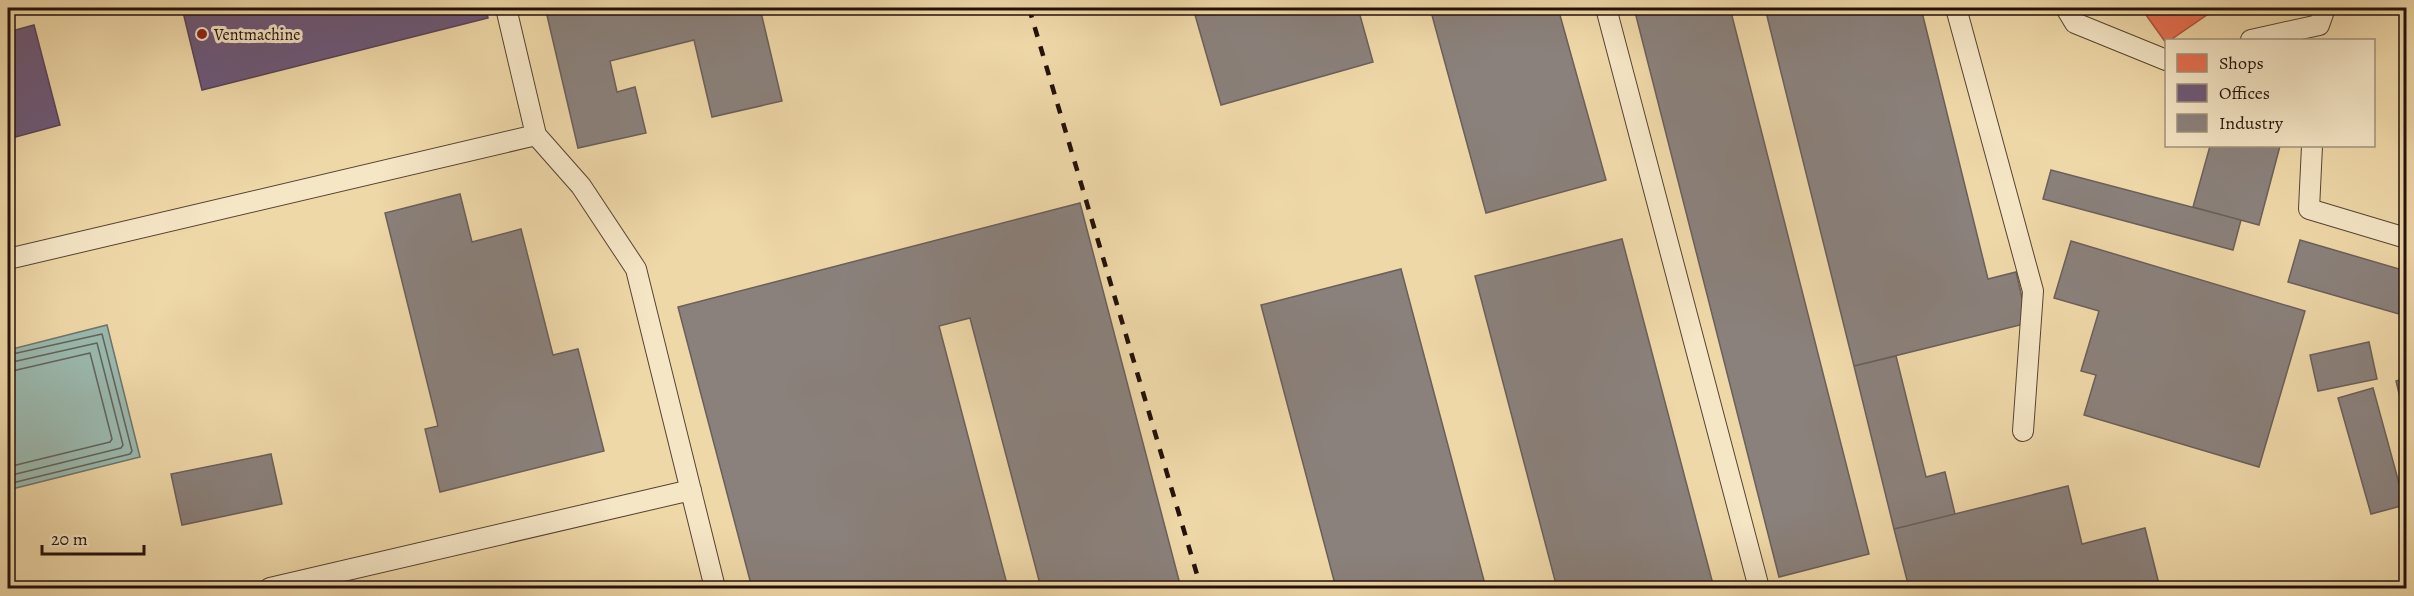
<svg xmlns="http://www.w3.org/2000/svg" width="2414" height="596" font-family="Alegreya,serif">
	<rect width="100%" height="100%" fill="#efd8a8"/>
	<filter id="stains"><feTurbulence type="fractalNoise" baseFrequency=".00333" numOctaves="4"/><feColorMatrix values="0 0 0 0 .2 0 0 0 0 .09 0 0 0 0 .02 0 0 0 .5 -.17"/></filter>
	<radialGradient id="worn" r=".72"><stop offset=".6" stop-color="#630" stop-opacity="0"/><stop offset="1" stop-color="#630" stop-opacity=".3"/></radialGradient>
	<path fill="#9bb9af" stroke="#6b766d" stroke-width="1.5" d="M107 325 140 457 8 490V350Z"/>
	<path fill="#e76f51" stroke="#ac533c" stroke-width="1.5" d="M2141 8H2217L2166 43Z"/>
	<path fill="#6d597a" stroke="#574358" stroke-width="1.5" d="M182 8H486L488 18 202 90Z
		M34 25 60 125 8 139V32Z"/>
	<path fill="#8a817c" stroke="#6b5f5a" stroke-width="1.5" d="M562 8H760L782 101 712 117 694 40 610 61 617 92 635 87 646 133 578 148 546 11Z
		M1193 8H1358L1373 62 1221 105Z
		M1430 8H1558L1606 180 1486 213Z
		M1634 8H1730L1869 554 1779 577Z
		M1765 8H1921L1988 279 2016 272 2028 323 1854 366Z
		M2210 146H2280L2259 225 2193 207Z
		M2051 170 2241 220 2233 250 2043 199Z
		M460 194 472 242 521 229 553 355 578 349 604 451 440 492 425 429 438 426 385 213Z
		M1080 203 1181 588H1041L970 318 939 326 1008 588H752L678 307Z
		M1622 239 1714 588H1557L1475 276Z
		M2300 240 2406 271V316L2288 282Z
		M2071 241 2305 311 2259 467 2084 415 2096 375 2081 371 2099 311 2054 298Z
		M1401 269 1486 588H1336L1261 305Z
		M2369 342 2377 379 2318 391 2310 355Z
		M1896 356 1926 477 1945 472 1955 514 1894 529 1854 366Z
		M2406 378V422L2396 381Z
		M2373 388 2405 505 2371 514 2338 398Z
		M271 454 282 504 182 525 171 474Z
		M2068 486 2082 544 2145 528 2160 588H1909L1894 529Z"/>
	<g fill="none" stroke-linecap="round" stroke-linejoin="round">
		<path stroke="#60655c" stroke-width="1.5" d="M8 355 102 334 132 451 130 454 8 484
			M8 363 97 343 123 445 121 448 8 476
			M8 372 90 353 112 439 110 442 8 467"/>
		<g stroke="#574332" stroke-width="22">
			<path id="service" d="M506 8 536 135
				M1606 8 1759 588
				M1956 8 2033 291 2023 431
				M2066 8 2075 23 2166 60
				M2251 40 2319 25 2325 8
				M2312 146 2309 209 2406 238
				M8 259 536 135 581 186 636 269 715 588
				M270 588 691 490"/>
		</g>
		<use href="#service" stroke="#f5e6c6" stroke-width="20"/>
		<path stroke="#24110a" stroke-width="4.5" stroke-dasharray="10 10" stroke-linecap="butt" d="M1029 8 1201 588"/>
	</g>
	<circle fill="#8f2418" stroke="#f5e6c6" stroke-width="2" cx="202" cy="34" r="6"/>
	<g text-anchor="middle" stroke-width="6" stroke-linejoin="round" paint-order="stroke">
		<g font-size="16" fill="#24110a" stroke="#f5e6c6" text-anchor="start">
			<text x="214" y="40">Ventmachine</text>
		</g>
	</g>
	<rect width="2414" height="596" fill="none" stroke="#efd8a8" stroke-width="30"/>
	<rect x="9" y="9" width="2396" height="578" fill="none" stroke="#24110a" stroke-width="3"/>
	<rect x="15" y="15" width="2384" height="566" fill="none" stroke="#24110a" stroke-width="1.5"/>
	<rect x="2165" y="39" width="210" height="108" fill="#f5e6c6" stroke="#a1917b" stroke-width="1.5"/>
	<rect x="2177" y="54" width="30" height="18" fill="#e76f51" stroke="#a1917b" stroke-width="1.5"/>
	<text x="2219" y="69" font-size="18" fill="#24110a">Shops</text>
	<rect x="2177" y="84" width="30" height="18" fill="#6d597a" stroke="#a1917b" stroke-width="1.5"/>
	<text x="2219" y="99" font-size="18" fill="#24110a">Offices</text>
	<rect x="2177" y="114" width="30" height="18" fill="#8a817c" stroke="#a1917b" stroke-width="1.5"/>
	<text x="2219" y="129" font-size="18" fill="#24110a">Industry</text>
	<path d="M42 545v9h102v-9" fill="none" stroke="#24110a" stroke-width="3"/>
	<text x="51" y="545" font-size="18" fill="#24110a" stroke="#f5e6c6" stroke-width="4.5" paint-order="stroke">20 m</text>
	<rect width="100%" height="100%" filter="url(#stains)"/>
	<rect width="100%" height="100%" fill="url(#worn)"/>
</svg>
